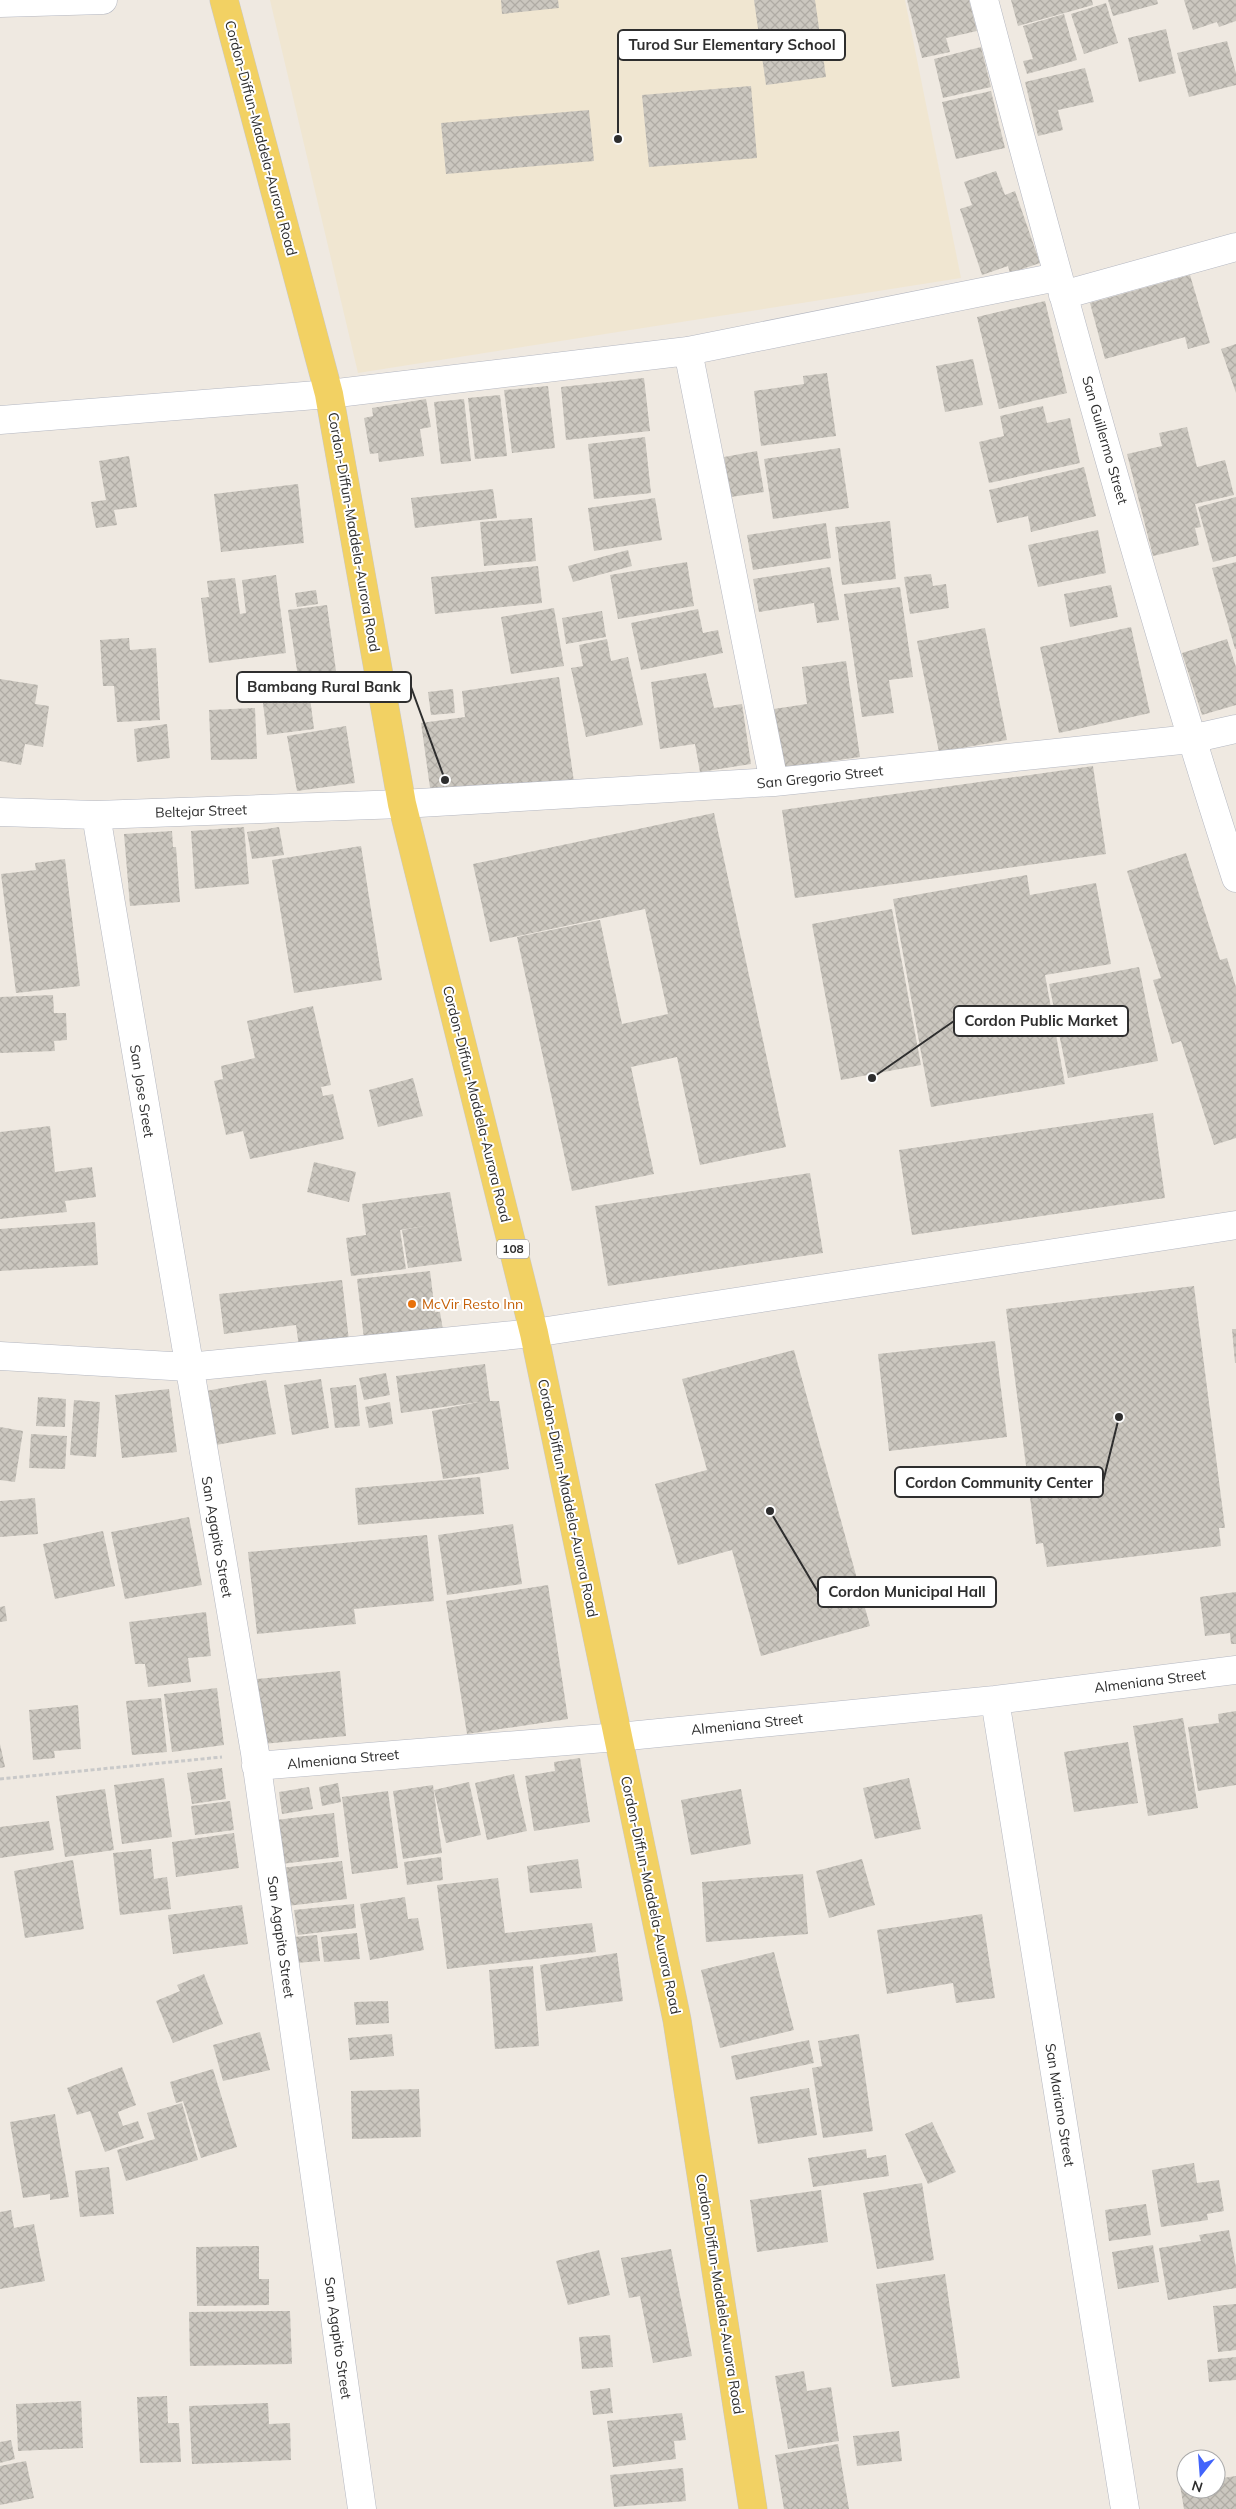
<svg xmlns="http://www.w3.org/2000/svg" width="1236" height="2509" font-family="Mulish,sans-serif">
	<defs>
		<pattern id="building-cross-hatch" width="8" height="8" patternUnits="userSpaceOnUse" patternTransform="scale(1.25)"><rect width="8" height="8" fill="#cbc7bf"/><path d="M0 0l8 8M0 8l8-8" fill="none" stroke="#afaba4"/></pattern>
	</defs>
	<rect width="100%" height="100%" fill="#efe9e1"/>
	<path fill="#f0e6d1" d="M270 0H905L961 278 358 373Z"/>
	<path fill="url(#building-cross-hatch)" d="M501 0H558L559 8 502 14Z
		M754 0H815L826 77 766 85Z
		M907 0H969L977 31 946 38 950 52 922 58Z
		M1011 0H1092L1093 5 1018 26Z
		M1108 0H1157L1158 4 1113 16Z
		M1184 0H1236V21L1219 27 1217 22 1193 30Z
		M1106 3 1118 43 1084 54 1071 14Z
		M1064 14 1077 60 1027 74 1023 61 1033 59 1023 26Z
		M1166 29 1176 73 1139 82 1128 38Z
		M1227 41 1236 73V85L1189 97 1177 53Z
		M981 47 991 87 943 98 934 59Z
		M1085 68 1094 102 1058 110 1063 130 1038 136 1025 82Z
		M751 86 757 158 649 167 642 95Z
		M991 91 1005 148 956 159 942 102Z
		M589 110 594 161 446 174 441 123Z
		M996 171 1005 195 1015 191 1040 263 1010 273 1008 266 982 275 960 209 972 205 964 182Z
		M1190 275 1210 343 1188 349 1185 337 1105 359 1090 303Z
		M1045 301 1067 393 999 409 977 317Z
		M1236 344V393L1221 349Z
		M973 359 983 405 945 412 936 366Z
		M827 373 836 436 761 446 754 391 804 384 803 376Z
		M644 378 650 431 566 440 561 387Z
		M548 386 555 448 512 453 504 390Z
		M500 395 507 456 475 459 468 398Z
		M426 399 431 427 420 429 424 456 379 462 378 453 370 454 364 418 373 416 372 408Z
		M464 399 471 461 441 464 434 402Z
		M1043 406 1047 423 1070 418 1080 463 989 483 979 442 1004 436 1000 416Z
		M1187 427 1197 467 1225 460 1234 495 1195 504 1201 527 1195 528 1199 545 1153 556 1127 454 1162 446 1159 433Z
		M645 437 651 493 594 499 588 444Z
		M840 448 849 508 773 519 764 459Z
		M757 451 764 492 731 497 724 457Z
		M129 456 137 507 114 510 117 525 96 528 91 502 106 500 99 461Z
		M1084 467 1096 516 1031 532 1028 516 997 523 989 490Z
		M298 484 304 543 221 552 214 494Z
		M493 489 497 518 415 528 411 498Z
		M1236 497V556L1213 562 1198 507Z
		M655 498 662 540 594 551 588 508Z
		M532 518 536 561 484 566 480 522Z
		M890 521 896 579 842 585 835 527Z
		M826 523 831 558 753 570 747 535Z
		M1098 530 1106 573 1038 587 1028 545Z
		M628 550 632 566 573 582 568 566Z
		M687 562 694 606 618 619 610 575Z
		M1236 562V649H1235L1212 568Z
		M538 566 542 603 435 614 431 577Z
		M830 567 839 620 817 623 814 603 759 612 753 579Z
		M931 574 933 586 946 584 949 608 910 614 904 577Z
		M276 575 286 653 209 663 201 598 209 597 207 581 235 578 240 614 246 613 242 580Z
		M1111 585 1118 617 1070 627 1064 594Z
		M900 587 913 677 889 680 894 713 862 717 844 594Z
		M316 590 318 604 297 607 295 593Z
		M327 605 336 671 298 677 288 610Z
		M554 608 564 666 511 674 501 617Z
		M698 609 703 633 718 630 723 653 641 670 631 623Z
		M602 611 606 637 566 644 562 618Z
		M1131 627 1150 713 1059 733 1040 647Z
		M985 628 1007 740 939 752 917 641Z
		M129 638 130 650 156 648 160 720 117 722 114 686H103L100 640Z
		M607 639 611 661 628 657 643 725 586 737 571 668 583 666 579 645Z
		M1227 639 1236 667V705L1202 715 1182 653Z
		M846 661 860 757 775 769 767 710 807 704 802 667Z
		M706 673 714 708 742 704 751 764 700 772 695 744 660 749 651 682Z
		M559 677 574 782 432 802 421 723 465 717 462 691Z
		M0 679 38 685 35 704 49 706 43 747 25 744 21 765 0 761Z
		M308 682 314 729 267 735 261 688Z
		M453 689 455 713 431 715 428 692Z
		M255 708 257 759 211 760 209 710Z
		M167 724 170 758 137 762 134 729Z
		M346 726 355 783 297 791 287 736Z
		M1093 766 1106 854 795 898 782 810Z
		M714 813 786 1147 700 1165 677 1057 631 1067 654 1174 572 1191 517 937 600 920 622 1024 668 1014 645 909 490 942 473 864Z
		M244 827 249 884 195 889 191 831Z
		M279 827 284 855 252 859 247 832Z
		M172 831 173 847H176L180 902 130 906 124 834Z
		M361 846 382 980 294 993 272 860Z
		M1186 853 1220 960 1227 958 1236 987V1138L1214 1145 1181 1041 1172 1044 1153 980 1161 978 1127 871Z
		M65 859 80 986 16 993 1 874 36 870 35 863Z
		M1027 875 1030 895 1096 883 1111 964 1045 975 1065 1084 931 1107 893 899Z
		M892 909 921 1065 841 1080 812 924Z
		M1139 967 1158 1061 1068 1078 1049 984Z
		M53 995 54 1013H66L67 1040 54 1041 55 1051 0 1053V997Z
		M313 1006 331 1085 321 1087 323 1096 333 1094 344 1139 250 1159 243 1131 226 1135 214 1081 223 1079 221 1066 255 1058 247 1021Z
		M413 1078 423 1116 378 1127 369 1090Z
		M1153 1113 1165 1198 912 1235 899 1150Z
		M50 1126 55 1172 92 1167 96 1197 65 1201 67 1212 0 1219V1132Z
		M314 1162 356 1172 349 1202 307 1192Z
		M810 1173 823 1253 608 1286 595 1206Z
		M450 1192 462 1261 408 1268 402 1230 431 1225 400 1230 406 1269 351 1276 346 1238 366 1235 362 1204Z
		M95 1222 98 1265 0 1271V1229Z
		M430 1271 435 1312H440L443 1330 364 1339 357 1279Z
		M342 1280 349 1341 299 1347 296 1325 224 1334 219 1294Z
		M1194 1286 1225 1528H1219L1221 1546 1047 1567 1043 1543 1036 1544 1006 1309Z
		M1232 1329H1236V1363H1235Z
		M995 1341 1007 1437 889 1451 878 1354Z
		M794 1350 870 1626 761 1656 732 1550 678 1565 655 1484 707 1470 682 1379Z
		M485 1364 490 1401H499L509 1469 443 1479 432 1411 479 1402 401 1413 396 1376Z
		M386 1373 390 1395 364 1400 359 1378Z
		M321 1379 329 1428 292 1435 284 1385Z
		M266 1380 276 1434 216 1445 206 1391Z
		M356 1385 360 1426 335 1428 330 1388Z
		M169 1389 177 1452 122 1458 115 1395Z
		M38 1397 66 1399 65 1427 36 1426Z
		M74 1400 100 1402 96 1457 70 1455Z
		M390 1402 393 1424 369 1428 365 1407Z
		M0 1427 23 1431 15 1482 0 1480Z
		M31 1434 67 1436 65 1469 29 1468Z
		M480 1477 484 1514 358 1525 355 1488Z
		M35 1498 38 1534 0 1537V1501Z
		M189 1517 202 1585 125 1599 111 1532Z
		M513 1524 522 1584 447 1595 438 1535Z
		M103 1531 115 1586 55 1599 43 1544Z
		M427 1535 434 1601 354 1609 356 1624 257 1634 248 1552Z
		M548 1585 568 1719 467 1734 446 1601Z
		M1236 1592V1644H1231L1230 1633 1205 1636 1200 1597Z
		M5 1606 7 1621 0 1622V1607Z
		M206 1612 211 1656 188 1658 191 1682 148 1687 145 1664H135L129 1622Z
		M340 1671 346 1736 263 1744 257 1679Z
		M217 1688 224 1745 172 1752 164 1694Z
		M161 1698 167 1752 132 1755 126 1701Z
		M78 1705 81 1749 54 1751 55 1758 33 1760 29 1710Z
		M1236 1711V1785L1198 1791 1188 1727 1219 1723 1218 1714Z
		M1183 1718 1198 1808 1148 1816 1133 1726Z
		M1128 1742 1138 1803 1074 1812 1064 1752Z
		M0 1744 5 1767 0 1768Z
		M580 1758 590 1822 534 1831 525 1776 555 1771 554 1762Z
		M222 1768 226 1799 192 1804 187 1773Z
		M514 1774 527 1831 487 1840 475 1783Z
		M164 1778 172 1837 122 1844 114 1785Z
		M909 1778 921 1829 875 1839 863 1788Z
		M469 1782 481 1835 446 1843 434 1790Z
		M338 1783 341 1802 322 1806 319 1787Z
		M433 1785 442 1853 403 1859 393 1791Z
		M309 1787 313 1809 282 1814 279 1792Z
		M105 1789 114 1850 65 1857 56 1796Z
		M741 1789 751 1844 691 1855 681 1800Z
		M388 1791 398 1868 352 1874 342 1797Z
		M230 1801 234 1830 195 1835 191 1806Z
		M334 1813 339 1857 281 1864 276 1820Z
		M49 1821 54 1850 0 1858V1827Z
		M234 1833 239 1868 176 1877 172 1842Z
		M151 1849 154 1879 167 1877 171 1909 120 1915 113 1853Z
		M441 1857 443 1880 407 1885 404 1862Z
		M578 1859 582 1888 530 1893 527 1866Z
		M862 1859 875 1905 829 1918 816 1871Z
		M73 1860 84 1929 25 1938 14 1871Z
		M342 1861 347 1899 287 1906 281 1868Z
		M803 1874 808 1934 706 1942 702 1882Z
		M498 1878 505 1933 592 1923 596 1952 447 1969 437 1885Z
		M405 1897 408 1919 418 1918 424 1950 370 1960 360 1904Z
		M354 1904 356 1928 298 1935 294 1910Z
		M242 1905 248 1944 173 1954 168 1915Z
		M982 1914 995 1998 956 2003 953 1983 887 1994 877 1930Z
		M357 1933 360 1959 324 1962 321 1937Z
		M317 1935 320 1961 296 1963 293 1937Z
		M774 1952 794 2030 720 2048 701 1970Z
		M617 1953 623 2001 546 2011 540 1965Z
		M533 1966 539 2046 495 2049 489 1970Z
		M204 1974 223 2024 173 2043 156 2001 180 1991 177 1985Z
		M388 2001 389 2023 356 2025 354 2002Z
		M260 2032 270 2070 223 2081 213 2045Z
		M392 2034 394 2056 350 2060 348 2038Z
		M859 2034 873 2131 823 2138 812 2068 822 2066 818 2041Z
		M809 2040 814 2063 736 2080 731 2056Z
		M122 2067 136 2105 118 2112 123 2126 138 2121 144 2138 105 2152 90 2111 77 2115 67 2088Z
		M213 2069 237 2147 201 2158 183 2101 176 2103 170 2082Z
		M809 2088 817 2135 758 2144 750 2097Z
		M419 2089 421 2137 352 2139 351 2091Z
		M182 2103 198 2160 126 2181 117 2150 155 2139 147 2113Z
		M55 2114 69 2197 50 2200V2194L23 2198 10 2122Z
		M932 2122 956 2172 928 2184 905 2134Z
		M866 2149 867 2158 886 2155 889 2176 813 2187 808 2158Z
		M1194 2163 1197 2183 1219 2180 1224 2211 1207 2214 1208 2220 1161 2227 1152 2170Z
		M109 2167 114 2214 80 2217 75 2171Z
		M922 2183 934 2260 877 2269 863 2193Z
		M821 2190 828 2242 757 2252 750 2200Z
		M1146 2204 1151 2235 1109 2241 1105 2210Z
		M11 2210 14 2228 34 2224 45 2281 0 2289V2212Z
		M1229 2230 1236 2267V2288L1168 2300 1159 2248 1201 2241 1199 2235Z
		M1153 2245 1159 2282 1118 2289 1112 2252Z
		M259 2246V2279H269V2305L197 2306 196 2247Z
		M671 2249 692 2356 653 2363 640 2296 629 2298 621 2258Z
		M599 2250 610 2295 568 2305 556 2261Z
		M945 2274 960 2378 892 2387 876 2284Z
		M1236 2304V2350L1218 2352 1213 2306Z
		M290 2311 292 2364 190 2366 189 2312Z
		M610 2335 613 2367 582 2369 579 2337Z
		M1236 2357V2380L1209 2382 1207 2360Z
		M804 2371 807 2391 831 2387 839 2441 788 2449 775 2376Z
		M610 2388 613 2413 593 2415 590 2391Z
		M167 2396 168 2423H179L181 2462 140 2463 137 2397Z
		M81 2401 83 2448 18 2451 16 2404Z
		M268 2403 269 2424 290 2423 291 2460 192 2464 189 2406Z
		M682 2413 686 2440 674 2441 676 2459 613 2467 607 2421Z
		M899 2431 902 2461 857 2466 853 2436Z
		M11 2440 15 2459 0 2463V2442Z
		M838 2444 849 2509H784L775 2455Z
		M26 2461 34 2498 0 2505V2466Z
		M683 2468 686 2501 614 2507 610 2475Z
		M1236 2476V2509H1184L1180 2485 1186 2484V2489H1216V2479Z"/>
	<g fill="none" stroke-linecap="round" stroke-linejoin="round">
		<g stroke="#b4b7c1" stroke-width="29">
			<path id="minor" d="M984 0C1062 294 1142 588 1236 878
				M0 3 103 0
				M1063 295 1236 247
				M688 351 774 782
				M0 420 329 394 688 351 1057 277
				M0 812 96 815 402 804 774 782 1191 739 1236 729
				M96 815 255 1753 362 2509
				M0 1356 188 1367 534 1333 1236 1225
				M995 1700 1125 2509
				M256 1766 618 1737 995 1700 1236 1670"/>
		</g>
		<g stroke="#c9c9c9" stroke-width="29">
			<path id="major" d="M224 0 329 394 402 804 534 1333 677 2020 753 2509"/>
		</g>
		<path stroke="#c9c9c9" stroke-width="3" stroke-dasharray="4 2.5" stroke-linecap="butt" d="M0 1779 222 1757"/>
		<use href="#minor" stroke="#fff" stroke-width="28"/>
		<use href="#major" stroke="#f2d163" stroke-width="28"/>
	</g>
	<circle fill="#e8710a" stroke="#fff" stroke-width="2" cx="412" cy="1304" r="5"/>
	<g text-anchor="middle" stroke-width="4" stroke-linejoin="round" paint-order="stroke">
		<rect fill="#fff" stroke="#6d6d6d" stroke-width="1" x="497" y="1239.5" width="32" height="19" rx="4"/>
		<g font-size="12" font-weight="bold" fill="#2e2e2e">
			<text x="513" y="1253">108</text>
		</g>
		<g font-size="14" fill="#2e2e2e" stroke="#fff">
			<text transform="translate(261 138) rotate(75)" y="5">Cordon-Diffun-Maddela-Aurora Road</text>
			<text transform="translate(1105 440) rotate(74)" y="5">San Guillermo Street</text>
			<text transform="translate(354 532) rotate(80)" y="5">Cordon-Diffun-Maddela-Aurora Road</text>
			<text transform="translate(820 777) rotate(-6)" y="5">San Gregorio Street</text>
			<text transform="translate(201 811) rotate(-2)" y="5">Beltejar Street</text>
			<text transform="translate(142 1091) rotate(81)" y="5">San Jose Sreet</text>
			<text transform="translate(477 1104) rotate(76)" y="5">Cordon-Diffun-Maddela-Aurora Road</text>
			<text transform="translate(568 1498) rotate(78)" y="5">Cordon-Diffun-Maddela-Aurora Road</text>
			<text transform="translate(217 1537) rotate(80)" y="5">San Agapito Street</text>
			<text transform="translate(1150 1681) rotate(-7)" y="5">Almeniana Street</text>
			<text transform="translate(747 1724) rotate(-6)" y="5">Almeniana Street</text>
			<text transform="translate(343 1759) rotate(-5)" y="5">Almeniana Street</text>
			<text transform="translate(651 1895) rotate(78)" y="5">Cordon-Diffun-Maddela-Aurora Road</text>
			<text transform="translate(281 1937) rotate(82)" y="5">San Agapito Street</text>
			<text transform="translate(1060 2105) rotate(81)" y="5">San Mariano Street</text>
			<text transform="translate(720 2294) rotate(81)" y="5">Cordon-Diffun-Maddela-Aurora Road</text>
			<text transform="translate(338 2338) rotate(82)" y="5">San Agapito Street</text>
		</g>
		<g font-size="14" fill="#c56008" stroke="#fff" text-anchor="start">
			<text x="422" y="1309">McVir Resto Inn</text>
		</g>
	</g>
	<path fill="none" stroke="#2e2e2e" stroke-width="2" d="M618 139L618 45M445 780L411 687M872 1078L954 1021M1119 1417L1103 1482M770 1511L818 1592"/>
	<g fill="#2e2e2e" stroke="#fff" stroke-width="2">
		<circle cx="618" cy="139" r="5"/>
		<circle cx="445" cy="780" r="5"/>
		<circle cx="872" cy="1078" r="5"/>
		<circle cx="1119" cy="1417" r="5"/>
		<circle cx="770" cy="1511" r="5"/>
	</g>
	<g fill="#fff" stroke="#2e2e2e" stroke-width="2">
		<rect x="618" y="30" width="227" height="30" rx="5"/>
		<rect x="237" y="672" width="174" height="30" rx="5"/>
		<rect x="954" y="1006" width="174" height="30" rx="5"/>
		<rect x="895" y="1467" width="208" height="30" rx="5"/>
		<rect x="818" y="1577" width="178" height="30" rx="5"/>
	</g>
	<g font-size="15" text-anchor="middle" font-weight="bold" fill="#2e2e2e">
		<text x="732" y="50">Turod Sur Elementary School</text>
		<text x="324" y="692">Bambang Rural Bank</text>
		<text x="1041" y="1026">Cordon Public Market</text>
		<text x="999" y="1488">Cordon Community Center</text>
		<text x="907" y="1597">Cordon Municipal Hall</text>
	</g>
	<g transform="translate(1201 2474) rotate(197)"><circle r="24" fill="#ffffff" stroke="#ababab"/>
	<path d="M0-4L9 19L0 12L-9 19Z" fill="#4264fb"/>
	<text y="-8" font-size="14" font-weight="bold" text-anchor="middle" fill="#2e2e2e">N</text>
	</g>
</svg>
